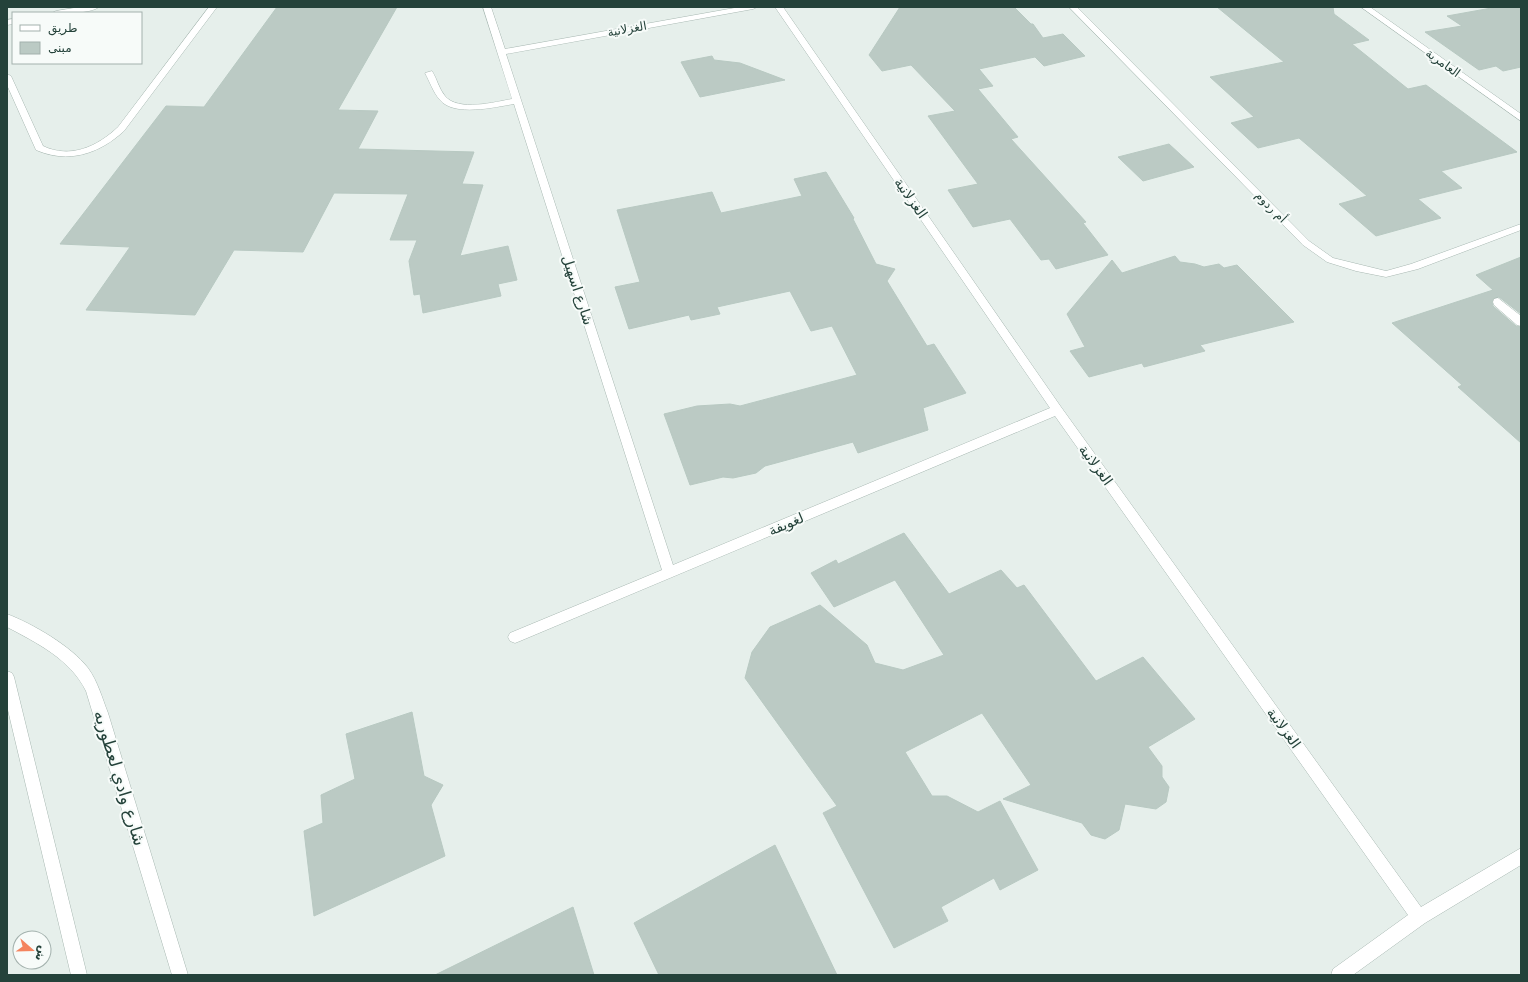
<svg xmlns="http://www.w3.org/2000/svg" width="1528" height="982" font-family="'DejaVu Sans',Vazirmatn,sans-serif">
	<rect width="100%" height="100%" fill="#e6efeb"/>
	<path fill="#bbcac4" stroke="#b8c9c2" d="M277 7H397L338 110 378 111 358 149 474 152 462 184 483 185 460 256 508 246 517 280 498 284 501 296 423 313 420 294 414 295 409 261 417 240H390L408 194 334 193 303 252 234 250 195 315 86 310 130 247 60 244 166 106 204 107Z
		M900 7H1014L1031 24H1033L1043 38 1063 34 1085 56 1044 66 1035 57 979 69 993 86 978 89 1018 137 1011 139 1086 222 1083 223 1108 255 1056 269 1049 259 1041 260 1010 219 973 227 948 190 978 184 928 116 955 111 911 65 882 71 869 55Z
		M1217 7H1333L1334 14 1369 40 1352 44 1408 89 1426 85 1517 152 1441 171 1462 188 1418 199 1441 218 1376 236 1339 204 1367 196 1299 138 1258 148 1231 123 1254 117 1210 77 1284 62Z
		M1497 7H1521V67L1503 71 1496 66 1479 70 1425 32 1462 26 1447 16Z
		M712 56 714 60 740 63 785 80 700 97 681 62Z
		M1169 144 1194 167 1143 181 1118 157Z
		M826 172 854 218 853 219 876 264 895 269 887 281 927 346 934 344 966 393 923 408 928 430 858 453 853 442 765 466 756 473 733 478 723 477 690 485 664 414 697 406 730 404 740 406 857 375 832 326 811 331 790 291 717 307 720 314 691 320 689 315 629 329 615 287 640 282 617 210 712 192 721 213 802 196 794 179Z
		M1175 256 1180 262 1195 264 1204 267 1219 264 1224 268 1237 265 1294 322 1200 345 1205 351 1144 367 1142 363 1089 377 1070 351 1085 347 1067 314 1112 260 1122 273Z
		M1521 257V314L1499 297 1494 298 1492 302 1493 306 1516 326 1521 327V443L1458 387 1462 385 1392 323 1493 290 1476 275Z
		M904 533 949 594 1001 570 1017 588 1024 585 1096 681 1143 657 1195 719 1148 747 1162 766V777L1169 787 1166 802 1156 809 1125 804 1119 830 1105 839 1091 835 1082 823 1003 799 1031 785 982 713 905 752 932 796H947L978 812 1000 801 1038 870 1000 890 994 878 941 907 948 921 894 948 823 813 837 806 745 678 752 652 770 627 820 605 867 645 875 663 903 670 944 655 895 580 834 607 811 573 836 560 838 564Z
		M412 712 424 776 443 785 431 805 445 856 314 916 304 831 323 823 321 795 355 779 346 734Z
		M775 845 837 975H659L634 923Z
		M573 907 594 975H435Z"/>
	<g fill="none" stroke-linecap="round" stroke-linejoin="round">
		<g stroke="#a8b8b2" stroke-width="1">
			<path id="minor" d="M80 7H99C90 14 64 13 52 13L56 11Z
				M209 7H217L124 131C99 154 68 164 36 150L7 85V74L11 76 43 146C70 159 97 147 118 127Z
				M483 7H491L505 49 740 7H757L753 9 506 54 673 565 1050 408 775 7H783L1061 407 1421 907 1521 848V865L1425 923 1353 975H1331L1333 969 1408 915 1055 416 520 641 515 643 510 641 508 637 510 633 662 570 514 104C495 107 454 117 440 100 433 92 430 82 425 73L432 71C437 79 439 89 445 96 458 112 495 102 512 99Z
				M1069 7H1077L1309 241 1333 258 1386 271 1411 264 1521 224V230L1418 269 1386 277 1356 271 1327 262 1303 245Z
				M1361 7H1370L1521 114V121Z
				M13 19V24L7 25V20Z
				M1498 298 1521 316V326L1517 325 1494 305 1493 302 1494 299Z
				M7 614C33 624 71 646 88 668 98 682 102 698 108 713L188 975H172L86 691C70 659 37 643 7 627Z
				M7 671 12 673 14 677 87 975H71L7 706Z"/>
		</g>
		<use href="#minor" fill="#fff" fill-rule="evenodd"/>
	</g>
	<g text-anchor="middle" stroke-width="4" stroke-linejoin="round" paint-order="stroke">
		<g font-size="12" fill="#24423a" stroke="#f7fbf9">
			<text transform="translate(627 29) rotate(-10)" y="4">الغزلانية</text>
			<text transform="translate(1443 63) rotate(36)" y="4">العامرية</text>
			<text transform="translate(1271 207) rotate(45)" y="4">أم ردوم</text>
		</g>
		<g font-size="14" fill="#24423a" stroke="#f7fbf9">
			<text transform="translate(911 198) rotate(55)" y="5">الغزلانية</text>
			<text transform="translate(578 290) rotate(72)" y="5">شارع اسهيل</text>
			<text transform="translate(1096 465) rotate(54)" y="5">الغزلانية</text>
			<text transform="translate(786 524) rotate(-23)" y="5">لغويفة</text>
			<text transform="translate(1284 728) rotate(54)" y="5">الغزلانية</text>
		</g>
		<g font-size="17" fill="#24423a" stroke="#f7fbf9">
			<text transform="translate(120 778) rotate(73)" y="6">شارع وادي لعطوريه</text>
		</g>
	</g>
	<rect width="1528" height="982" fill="none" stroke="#24423a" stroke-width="16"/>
	<rect x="12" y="12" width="130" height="52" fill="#f7fbf9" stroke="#a3b1ad"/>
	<rect x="20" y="25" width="20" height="6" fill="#ffffff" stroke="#a3b1ad"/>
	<text x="48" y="32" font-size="12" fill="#24423a">طريق</text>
	<rect x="20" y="42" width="20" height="12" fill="#bbcac4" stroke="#a3b1ad"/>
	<text x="48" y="52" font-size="12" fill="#24423a">مبنى</text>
	<g transform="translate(32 950) rotate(110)"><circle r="19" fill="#f7fbf9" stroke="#a3b1ad"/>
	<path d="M0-3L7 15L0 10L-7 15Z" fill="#f4845f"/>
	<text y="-6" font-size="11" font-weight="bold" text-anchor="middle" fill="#24423a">ش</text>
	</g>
</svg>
